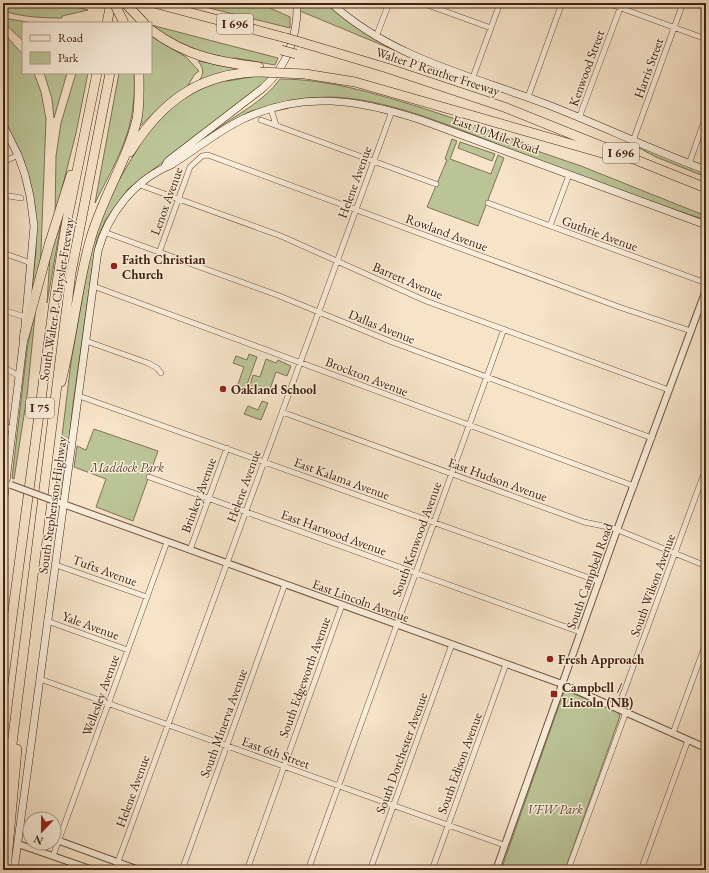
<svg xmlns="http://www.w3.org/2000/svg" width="709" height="873" font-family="'EB Garamond',serif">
	<rect width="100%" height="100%" fill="#f6e3c8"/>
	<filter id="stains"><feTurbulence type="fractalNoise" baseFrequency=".005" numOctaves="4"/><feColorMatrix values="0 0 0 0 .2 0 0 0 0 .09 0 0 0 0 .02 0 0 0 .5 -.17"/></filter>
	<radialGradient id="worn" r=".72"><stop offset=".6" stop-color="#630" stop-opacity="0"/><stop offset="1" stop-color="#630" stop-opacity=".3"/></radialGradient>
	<path fill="#bbc497" stroke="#7f7354" d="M3 3H62L88 10 62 16V18C42 18 23 17 3 11Z
		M189 3H259L290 17V28Z
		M300 3H327L358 28 394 50 300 11Z
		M3 18 33 23H23V41L3 22Z
		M151 25 278 58 275 65 236 58 224 59 212 56 167 38Z
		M3 32 23 55V73H34L41 92 46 119 41 251 40 266 31 296 36 251 35 207 24 161 3 118Z
		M151 36 186 57 199 71 195 74 187 87 162 105 139 127 143 73H151Z
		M198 61 237 68 238 71 196 84C204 76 205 70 198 61Z
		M44 73H67L54 118 52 99Z
		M76 73H88L76 133 55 216 56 156 61 123Z
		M119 73H134C137 129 119 155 95 203Z
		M256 76H270L261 86 128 189 106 219 97 239 94 255 73 404 63 494H55L71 362 90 255 99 222 116 185 142 141 165 111 196 91 224 80 228 81Z
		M280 79C328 79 373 93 419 107 459 120 498 133 537 148V151L581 166 706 216V220C637 198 570 172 502 146 451 126 383 97 328 97 282 98 254 110 215 133L213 132C235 115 264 102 280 79Z
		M452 139 457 141 450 159 491 174 498 155 504 158 478 226 427 207 447 160 445 159Z
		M624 140 706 173V177L656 157Z
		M460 142 495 154 492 161 458 148Z
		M63 212 47 303 50 255Z
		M36 305 27 396 14 479 12 478 27 349Z
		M249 354 257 357 245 390 237 387 244 367 233 363 236 356 247 360Z
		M266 359 276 363 278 360 291 366 287 376 276 372 269 392 250 385 253 375 260 377Z
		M262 401 268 403 261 420 244 414 248 406 258 410Z
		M94 429 158 451 133 521 96 507 106 479 74 467 77 446 86 450Z
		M567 691 618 712 620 716 565 870H501L563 694Z"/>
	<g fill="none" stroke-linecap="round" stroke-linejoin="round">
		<g stroke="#70523e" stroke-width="6">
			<path id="minor" d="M422 3 491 28
				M607 3 706 39
				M376 37 389 3
				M473 77 500 3
				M528 97 562 3
				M271 109 276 125
				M579 118 622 3
				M261 120 436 184
				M633 141 683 3
				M3 162 18 155
				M689 164 706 116
				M140 185 281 236 426 301 669 390
				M3 195 21 198
				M488 203 706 283
				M550 226 569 175
				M104 232 277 295 392 342 652 438
				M3 253 31 263
				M159 253 190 167 202 156 208 155 619 307 691 331
				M93 286 634 486
				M3 310 25 317
				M86 341 148 363 157 368 161 373
				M3 367 19 376
				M79 396 598 581
				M282 412 584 522 613 528 706 566
				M3 424 12 430
				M149 477 580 632
				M190 550 227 448
				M56 565 147 597
				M47 621 128 650
				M40 679 504 845
				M618 708 706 468
				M673 733 706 643
				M53 856 167 542
				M115 870 392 111
				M182 870 285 584
				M247 870 342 605
				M308 870 504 329
				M370 870 452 644
				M432 870 506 664
				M568 870 626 712
				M641 870 688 740"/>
		</g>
		<g stroke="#70523e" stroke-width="8">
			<path id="tertiary" d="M52 500 562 684 706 748
				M20 827 30 830
				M54 839 139 870
				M18 844 93 870
				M496 870 617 530 706 290"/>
		</g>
		<g stroke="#432210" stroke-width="8">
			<path id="secondary" d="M331 3C391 58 472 76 546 104 600 125 652 150 706 170
				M3 125 18 155 25 175 30 196 34 226 24 337 3 505
				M165 166 168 161 263 88C287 67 298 35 297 3
				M14 870 98 251C108 214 134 180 171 165 195 150 218 131 243 119 304 90 360 100 421 120L706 225"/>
		</g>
		<g stroke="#432210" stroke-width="10">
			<path id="motorway" d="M125 3 144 23
				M154 3 286 38
				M107 23 111 3
				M151 30C186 56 217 62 259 67
				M300 42 387 68 504 107 706 188
				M305 74 355 82 616 157
				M130 152C161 102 199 73 260 72
				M24 337 49 245 71 175
				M61 382C73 335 77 287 90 241 101 199 127 162 137 119 140 104 139 88 139 73
				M3 685 54 302 66 225 97 73
				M3 816 71 273 110 73
				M6 870 17 749"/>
		</g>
		<use href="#minor" stroke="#f9eddb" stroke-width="5"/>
		<use href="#tertiary" stroke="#f9eddb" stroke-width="6"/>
		<use href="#secondary" stroke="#f9eddb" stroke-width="7"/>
		<use href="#motorway" stroke="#f6e3c8" stroke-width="9"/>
		<g stroke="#70523e" stroke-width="8" stroke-linecap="butt">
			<path id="tertiary-bridge" d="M11 485 52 500"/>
		</g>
		<g stroke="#432210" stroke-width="10" stroke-linecap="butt">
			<path id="motorway-bridge" d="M114 3 124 23
				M286 38 300 42
				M281 50 296 54
				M260 72 305 74"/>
		</g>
		<use href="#tertiary-bridge" stroke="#f9eddb" stroke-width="6"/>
		<use href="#motorway-bridge" stroke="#f6e3c8" stroke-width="9"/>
	</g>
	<g fill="#8f2418" stroke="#f9eddb" stroke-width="1.5">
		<circle cx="114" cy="266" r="4"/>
		<circle cx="223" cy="389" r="4"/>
		<circle cx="550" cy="659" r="4"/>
		<rect x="550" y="690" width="8" height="8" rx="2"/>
	</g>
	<g text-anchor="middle" stroke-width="3" stroke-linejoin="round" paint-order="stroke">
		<g fill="#f9eddb" stroke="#7a5f4d" stroke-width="1">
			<rect x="217" y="14" width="36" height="20" rx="3"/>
			<rect x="603" y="143" width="36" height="20" rx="3"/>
			<rect x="26" y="398" width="28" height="20" rx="3"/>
		</g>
		<g font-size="12" font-weight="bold" fill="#432210">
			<text x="235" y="28">I 696</text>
			<text x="621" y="157">I 696</text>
			<text x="40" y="412">I 75</text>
		</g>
		<g font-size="13" fill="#432210" stroke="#f9eddb">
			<text transform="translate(586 68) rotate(-70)" y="5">Kenwood Street</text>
			<text transform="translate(648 68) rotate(-70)" y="5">Harris Street</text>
			<text transform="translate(438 71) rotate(18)" y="5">Walter P Reuther Freeway</text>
			<text transform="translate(496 134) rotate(20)" y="5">East 10 Mile Road</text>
			<text transform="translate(354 182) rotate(-70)" y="5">Helene Avenue</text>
			<text transform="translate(166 201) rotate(-70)" y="5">Lenox Avenue</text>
			<text transform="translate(447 232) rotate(20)" y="5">Rowland Avenue</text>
			<text transform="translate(600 233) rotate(20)" y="5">Guthrie Avenue</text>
			<text transform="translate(408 280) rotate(23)" y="5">Barrett Avenue</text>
			<text transform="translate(56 299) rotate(-81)" y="5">South Walter P. Chrysler Freeway</text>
			<text transform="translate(382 326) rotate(22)" y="5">Dallas Avenue</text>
			<text transform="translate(367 376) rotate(21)" y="5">Brockton Avenue</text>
			<text transform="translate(342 478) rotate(20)" y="5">East Kalama Avenue</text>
			<text transform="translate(498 479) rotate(20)" y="5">East Hudson Avenue</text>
			<text transform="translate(243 486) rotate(-70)" y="5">Helene Avenue</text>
			<text transform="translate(198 495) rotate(-70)" y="5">Brinkey Avenue</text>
			<text transform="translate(52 505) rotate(-82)" y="5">South Stephenson Highway</text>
			<text transform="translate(334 532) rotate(20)" y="5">East Harwood Avenue</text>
			<text transform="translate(416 539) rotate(-70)" y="5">South Kenwood Avenue</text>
			<text transform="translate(105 570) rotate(20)" y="5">Tufts Avenue</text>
			<text transform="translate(589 576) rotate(-70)" y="5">South Campbell Road</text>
			<text transform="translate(652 585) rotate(-70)" y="5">South Wilson Avenue</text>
			<text transform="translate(361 600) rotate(20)" y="5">East Lincoln Avenue</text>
			<text transform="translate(91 625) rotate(20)" y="5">Yale Avenue</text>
			<text transform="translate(304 677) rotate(-70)" y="5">South Edgeworth Avenue</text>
			<text transform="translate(100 695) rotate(-70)" y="5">Wellesley Avenue</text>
			<text transform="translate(223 723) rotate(-70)" y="5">South Minerva Avenue</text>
			<text transform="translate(276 752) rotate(20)" y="5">East 6th Street</text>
			<text transform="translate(401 753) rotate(-70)" y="5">South Dorchester Avenue</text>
			<text transform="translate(459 763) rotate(-70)" y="5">South Edison Avenue</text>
			<text transform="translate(132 791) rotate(-70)" y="5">Helene Avenue</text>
		</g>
		<g font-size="13" font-weight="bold" fill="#432210" stroke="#f9eddb" text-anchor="start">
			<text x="122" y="264">Faith Christian<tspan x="122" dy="15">Church</tspan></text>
			<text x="231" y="394">Oakland School</text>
			<text x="558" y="664">Fresh Approach</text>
			<text x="562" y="692">Campbell /<tspan x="562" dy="15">Lincoln (NB)</tspan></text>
		</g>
		<g font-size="13" font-style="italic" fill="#614a32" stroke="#f9eddb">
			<text x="127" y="472">Maddock Park</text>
			<text x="555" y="814">VFW Park</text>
		</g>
	</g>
	<rect width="709" height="873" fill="none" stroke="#f6e3c8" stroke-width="16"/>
	<rect x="4" y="4" width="701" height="865" fill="none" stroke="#432210" stroke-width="2"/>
	<rect x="8" y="8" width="693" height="857" fill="none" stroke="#432210"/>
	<rect x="22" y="22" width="130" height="52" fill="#f9eddb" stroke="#b09c8a"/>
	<rect x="30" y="35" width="20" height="6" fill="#f9eddb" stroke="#b09c8a"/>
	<text x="58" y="42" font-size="12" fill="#432210">Road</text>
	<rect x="30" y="52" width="20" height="12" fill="#bbc497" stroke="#b09c8a"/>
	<text x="58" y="62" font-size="12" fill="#432210">Park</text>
	<g transform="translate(42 831) rotate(202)"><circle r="19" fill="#f9eddb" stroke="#b09c8a"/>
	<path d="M0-3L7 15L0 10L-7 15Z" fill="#8f2418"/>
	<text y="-6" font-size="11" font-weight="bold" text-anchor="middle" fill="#432210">N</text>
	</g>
	<rect width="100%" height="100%" filter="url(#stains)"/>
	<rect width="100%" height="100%" fill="url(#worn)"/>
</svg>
